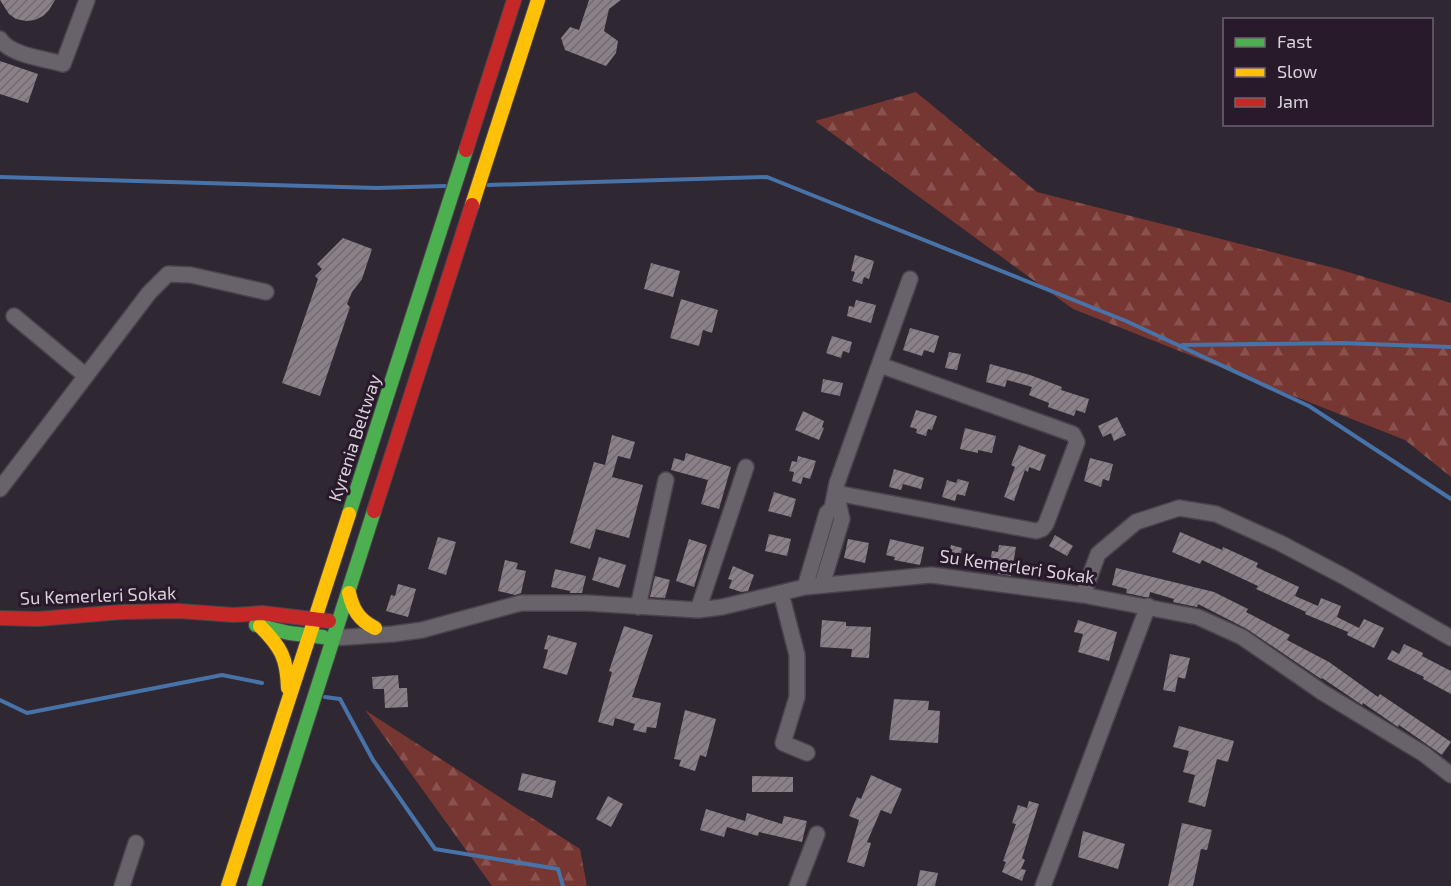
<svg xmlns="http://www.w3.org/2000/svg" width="1451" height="886" font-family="'Exo 2',sans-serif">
	<defs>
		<pattern id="forest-firs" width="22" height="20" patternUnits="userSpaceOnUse" patternTransform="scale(1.5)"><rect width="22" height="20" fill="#763631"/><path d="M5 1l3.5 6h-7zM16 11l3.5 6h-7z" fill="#89524e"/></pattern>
		<pattern id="building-hatch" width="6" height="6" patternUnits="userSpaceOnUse" patternTransform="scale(1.5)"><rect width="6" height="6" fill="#8a8188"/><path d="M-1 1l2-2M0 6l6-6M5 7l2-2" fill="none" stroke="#706a70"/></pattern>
	</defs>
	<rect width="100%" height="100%" fill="#2f2731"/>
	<path fill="url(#forest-firs)" d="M916 92 1037 192 1338 269 1451 303V477L1405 440 1073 309 815 121Z
		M365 710 580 849 587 886H492Z"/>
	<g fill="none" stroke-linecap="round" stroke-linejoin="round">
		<path stroke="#4873a8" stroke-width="4" d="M0 177 377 188 445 186
			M488 185 767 177 1126 321 1309 406 1451 499
			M1182 345 1342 343 1451 347
			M325 697 340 699 373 760 435 849 558 869 563 886
			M0 700 27 713 222 675 262 683"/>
	</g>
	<path fill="url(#building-hatch)" d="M0 0H55L49 10 43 16 35 20 26 21 16 19 9 14Z
		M589 0H621L609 9 604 31 618 41 616 53 606 66 565 50 561 38 570 27 579 30Z
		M0 61 38 74 28 103 0 94Z
		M343 238 372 249 362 279 352 292 347 304 350 307 320 396 282 383 318 279 315 276 322 269 317 264Z
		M855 255 874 261 869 279 864 277 862 284 852 281 855 272 851 271Z
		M651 263 680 271 673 297 644 289Z
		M681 299 718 310 712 333 703 330 699 346 670 338Z
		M856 300 876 305 871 323 847 316 849 306 854 307Z
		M910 328 939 336 934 353 924 350 922 356 903 350Z
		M832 336 852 342 849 353 843 351 841 358 826 353Z
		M949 352 961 354 957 370 945 368Z
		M990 364 1030 375 1062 387 1061 390 1089 399 1085 413 1076 410 1074 416 1048 407 1049 403 1029 395 1032 387 1007 380 1005 387 986 382Z
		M823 379 843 383 840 396 821 392Z
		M916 410 937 416 932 430 928 429 926 436 916 433 917 429 910 427Z
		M803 411 824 421 822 427 824 428 819 440 795 430Z
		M1117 417 1126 435 1114 441 1111 433 1103 437 1098 426Z
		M965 428 996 436 992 453 978 450V453L960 449Z
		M612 435 635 442 630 459 618 456 612 477 643 485 629 538 596 529 590 549 570 543 594 462 605 465Z
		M1019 445 1046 455 1040 471 1029 467 1028 472 1025 470 1014 501 1004 497 1015 467 1011 465Z
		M686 453 731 467 719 509 701 504 708 480 671 470 674 458 684 461Z
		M798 456 816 461 810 479 803 477 801 484 792 481 794 472 789 471 792 461 797 462Z
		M1090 458 1113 464 1109 481 1103 479 1101 487 1084 481Z
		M894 469 924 478 921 489 903 484 901 490 889 487Z
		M958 479 969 482 965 496 957 494 955 501 942 497 947 480 956 483Z
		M774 492 796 499 791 517 768 511Z
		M1180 532 1222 550 1223 547 1258 563 1256 567 1299 587 1295 596 1318 606 1321 598 1341 606 1337 617 1359 628 1364 619 1384 628 1374 648 1347 635 1348 632 1305 614 1306 612 1256 589 1258 586 1202 560 1200 564 1172 552Z
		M769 534 791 539 787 556 765 551Z
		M1055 535 1073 546 1067 556 1049 546Z
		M438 537 456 542 446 575 428 569Z
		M689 539 707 545 694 587 676 581Z
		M848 539 869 543 865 563 844 558Z
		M890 539 924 547 920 565 894 560 895 557 886 555Z
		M951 545 962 548 958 566 947 564Z
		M999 545 1016 547 1011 576 998 574V571L989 569 992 551 998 552Z
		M599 557 626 565 619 588 592 580Z
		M505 560 518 563 516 569 526 571 521 593 515 595 498 591Z
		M733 566 754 575 748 591 741 592 729 588 732 580 728 579Z
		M1116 568 1214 592 1248 609 1246 612 1290 635 1287 640 1329 662 1378 697 1380 694 1451 742 1442 755 1399 725 1398 727 1363 703 1362 705 1322 678 1321 679 1247 629 1198 604 1197 607 1173 602 1174 599 1150 592 1149 597H1145L1126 593 1127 589 1112 585Z
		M555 569 586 576 582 593H570V591L551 587Z
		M655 576 670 580 665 598 650 597Z
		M398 584 416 589 408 617 386 611 391 595 395 596Z
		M822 620 846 622V626L871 627 869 658 851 657 852 649 820 647Z
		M1078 620 1117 632 1109 661 1078 652 1083 634 1074 632Z
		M624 626 653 635 632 697 661 703 656 728 647 727 646 733 633 730 635 724 615 718 613 726 598 722 612 672 609 671Z
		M548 635 577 643 567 675 543 668 548 650 544 649Z
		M1404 644 1423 653 1422 656 1451 671V694L1423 679 1424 677 1387 659 1392 650 1399 654Z
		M1170 654 1190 658 1185 679 1178 677 1175 692 1163 690Z
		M398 675 399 688H407L408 707 385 708 384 689H373L372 677Z
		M894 699 929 701 928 710 940 711 938 743 889 740Z
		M685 710 716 719 706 757 700 755 695 771 679 766 681 760 674 759Z
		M1179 726 1234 741 1228 762 1217 759 1205 807 1188 802 1195 775 1183 772 1189 751 1173 747Z
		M522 773 556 781 552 798 518 790Z
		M871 775 902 789 891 814 881 810 867 842 871 843 864 867 847 862 859 820 849 816 857 797 861 799Z
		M752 776 793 777V792H752Z
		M608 796 623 804 611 827 596 819Z
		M1029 801 1039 804 1022 858 1025 860 1021 869 1026 870 1022 881 1002 872 1006 862 1003 861 1016 824 1012 823 1018 805 1027 808Z
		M706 809 745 821 747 813 782 824 784 816 807 821 802 842 759 832 758 836 727 827 724 837 700 830Z
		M1182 823 1212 830 1207 850 1201 849 1193 886H1168Z
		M1083 831 1125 844 1118 869 1078 857Z
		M920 870 938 873 935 886H917Z"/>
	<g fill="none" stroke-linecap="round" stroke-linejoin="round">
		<g stroke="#4a434c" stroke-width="18">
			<path id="street" d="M0 39C9 55 46 59 63 64L87 0
				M14 316 86 376
				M0 489 149 293 168 274 191 275 266 292
				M822 585 842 519 836 493 1036 531 1042 529 1046 524 1077 442 1073 434 880 365
				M805 587 827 513 832 508 837 483 910 279
				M781 593 797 655V697L783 743 807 753
				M1083 595 1098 554 1136 522 1179 508 1216 514 1280 543 1343 576 1451 638
				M638 607 666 480
				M698 610 746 467
				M333 638 393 634 422 630 521 603H587L698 610 722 607 805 587 931 575 1083 595 1198 617 1242 637 1322 692 1424 754 1451 775
				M122 886 136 843
				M797 886 817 834
				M1043 886 1148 606"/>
		</g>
		<g stroke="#4a434c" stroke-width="16">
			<path id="fast" d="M349 514 466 150
				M256 625 289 633 323 637
				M254 886 374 511"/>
		</g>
		<g stroke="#4a434c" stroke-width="16">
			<path id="slow" d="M472 205 538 0
				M349 593C353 610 359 620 375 628
				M260 626C281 647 287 658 288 688
				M228 886 349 514"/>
		</g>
		<g stroke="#4a434c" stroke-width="16">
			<path id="jam" d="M466 150 514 0
				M374 511 472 205
				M0 618 38 619 122 612 179 611 234 615 262 613 329 621"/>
		</g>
		<use href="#street" stroke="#68626a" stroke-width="15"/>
		<use href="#fast" stroke="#4caf50" stroke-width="14"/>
		<use href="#slow" stroke="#ffc107" stroke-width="14"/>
		<use href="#jam" stroke="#c62828" stroke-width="14"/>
	</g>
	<g text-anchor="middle" stroke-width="6" stroke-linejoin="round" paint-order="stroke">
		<g font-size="18" fill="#dad1dc" stroke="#281a2a">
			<text transform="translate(355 438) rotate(-72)" y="6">Kyrenia Beltway</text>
			<text transform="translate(1017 567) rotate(8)" y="6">Su Kemerleri Sokak</text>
			<text transform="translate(98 596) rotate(-2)" y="6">Su Kemerleri Sokak</text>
		</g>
	</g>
	<rect x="1223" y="18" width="210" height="108" fill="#281a2a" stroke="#6f6371" stroke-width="1.5"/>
	<rect x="1235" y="38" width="30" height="9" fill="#4caf50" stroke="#6f6371" stroke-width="1.5"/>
	<text x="1277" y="48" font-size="18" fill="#dad1dc">Fast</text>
	<rect x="1235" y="68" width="30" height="9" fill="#ffc107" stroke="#6f6371" stroke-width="1.5"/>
	<text x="1277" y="78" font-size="18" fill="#dad1dc">Slow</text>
	<rect x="1235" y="98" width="30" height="9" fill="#c62828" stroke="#6f6371" stroke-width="1.5"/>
	<text x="1277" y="108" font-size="18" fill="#dad1dc">Jam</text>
</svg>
